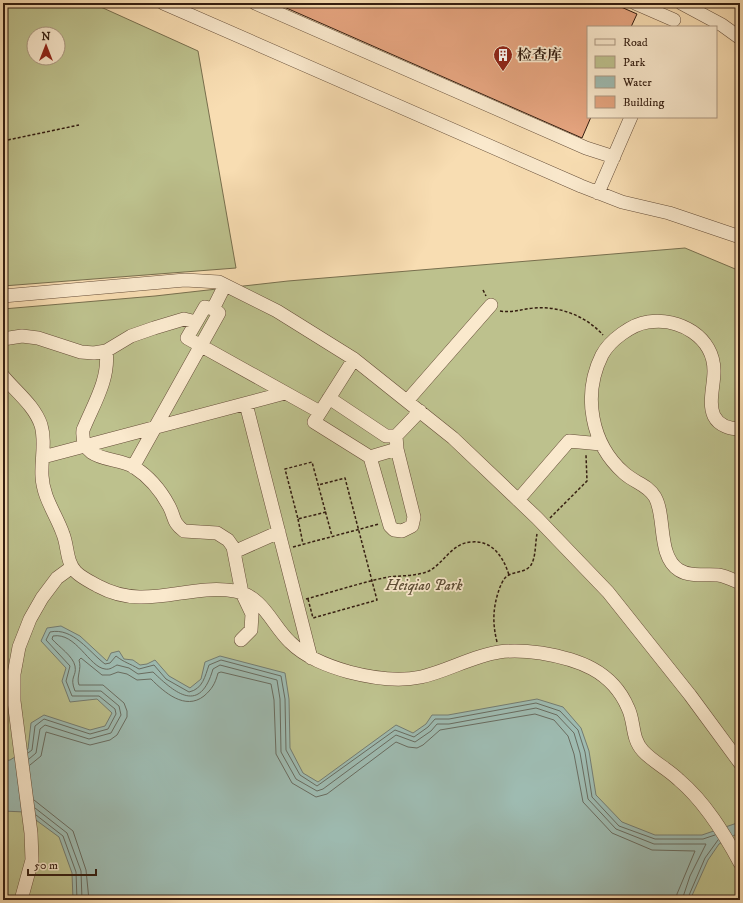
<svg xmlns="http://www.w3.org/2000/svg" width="743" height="903" font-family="'IM FELL DW Pica','Noto Serif SC',serif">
	<rect width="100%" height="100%" fill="#f8ddb2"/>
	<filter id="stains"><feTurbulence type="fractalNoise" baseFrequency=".005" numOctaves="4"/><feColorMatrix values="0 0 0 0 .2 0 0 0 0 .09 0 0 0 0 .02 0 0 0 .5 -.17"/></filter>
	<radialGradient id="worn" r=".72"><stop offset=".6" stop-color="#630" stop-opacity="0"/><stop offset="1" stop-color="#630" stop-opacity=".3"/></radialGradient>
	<path fill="#bdc18d" stroke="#786f4e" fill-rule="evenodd" d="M3 3H92L198 51 236 268 3 286ZM34 34H58V58H34Z
		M685 248 740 271V900H3V309L155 296 288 281Z"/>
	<path fill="#9ebbb1" stroke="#747c71" d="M61 626 80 636 107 661 111 653 119 651 124 659 133 660 140 665 147 664 155 660 169 676 190 688 201 679 205 662 220 656 285 673 289 699 290 748 303 773 318 782 396 725 413 733 426 724 432 715H448L537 699 563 707 581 728 589 751 596 795 622 822 655 835H702L740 822V832L719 844 708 860 690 900H73L72 873 59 837 25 812 3 811V761L10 760 28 749 31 723 44 715 90 730 105 726 112 713 97 699 70 702 62 681 66 668 41 641 47 628Z"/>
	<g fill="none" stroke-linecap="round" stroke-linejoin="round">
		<path stroke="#696c60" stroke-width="1" d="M28 753 32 750 35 726 44 719 90 734 108 729 116 714 115 709 99 696H72L66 681 70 666 46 640 50 632C73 627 89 652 105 664L110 663 116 656C125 663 129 663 139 669L154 665 166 679 189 692C203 689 205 676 209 665L221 660 281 676 285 699 286 750 300 775 317 786 395 730 414 737 428 727 435 719H449L536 703 560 711 578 730 585 752 592 797 619 826 655 839H703L715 835
			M29 759 36 753 40 729 45 725 89 739 111 733 121 715 119 706 101 691H75C69 676 77 677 75 666 73 656 59 647 52 639L53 636C76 632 89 667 105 669 110 670 113 667 117 665L129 668 138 674 153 672C176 694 200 714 213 669L220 665 277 680 280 699 281 752 296 779 317 791 323 789 396 735 415 742 431 731 437 724H449L536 708 557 715 574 733 580 753 588 799 616 829 654 844H706L690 876 682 900
			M30 765 41 756 46 732 90 745 110 740 117 735 127 717V711L124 703 103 685H79C76 677 82 669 79 660L81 658 102 675H110L118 672 127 674 137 680 151 679C164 692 185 711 204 696 212 689 215 684 218 673L221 672 271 684 274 700 276 754 292 783 316 797 327 794 396 742 408 747 417 748 423 745 440 730 535 714 554 720 568 736 574 754 583 802 612 833 652 850 695 851 677 894 676 900
			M34 800 73 831 86 870 89 900
			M35 808 67 833 81 871 82 900
			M36 815 63 836 76 872 77 900
			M687 900 705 858 718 840"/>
	</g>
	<path fill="#e5a47f" stroke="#341d10" d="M275 3H612L637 14 631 27H588V117H591L582 138Z"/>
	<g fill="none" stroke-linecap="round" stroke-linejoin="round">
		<g stroke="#654d38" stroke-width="14">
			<path id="minor" d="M163 3 581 186 622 202 669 213 740 237
				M255 3 586 148 614 157
				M635 3 674 20
				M681 3 722 25 740 38
				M598 193 631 117
				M225 285 213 309 205 307 187 338 320 412
				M3 296 185 280 219 282 277 311 354 359 453 438 537 518 608 592 690 695 740 763
				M3 339 22 336 38 338 81 352 94 353 106 351 131 336 154 328 184 319 196 322
				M106 351C110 379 93 405 83 430 80 463 115 456 134 467 148 476 161 491 169 506 175 517 172 522 184 531L217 533 228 540 233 547 242 593 252 614 251 630 241 640
				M354 359 314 422 370 457 390 526 394 530 402 531 412 526 414 517 397 449 396 436
				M3 376C16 392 34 405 41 425 46 442 41 459 42 476 43 498 56 514 63 534 68 546 66 562 76 572 82 578 91 582 98 586 146 612 186 583 235 591 263 596 272 625 290 642 306 658 328 666 349 672 372 678 397 682 421 677 448 671 472 656 499 652 513 650 527 651 541 653 577 659 612 670 628 708 635 722 631 738 643 751 653 762 668 769 679 780 705 802 724 833 740 863
				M329 398 386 436H396L420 411
				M407 401 491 305
				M246 404 311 658
				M740 429C731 429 719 426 714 416 708 403 714 386 714 371 714 337 679 317 648 322 632 324 610 340 602 355 582 395 591 444 624 473 635 483 647 484 655 497 666 516 657 556 679 570 690 577 705 574 718 575 726 576 733 580 740 583
				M43 457 285 393
				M370 457 397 449
				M133 467 219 313 213 309
				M518 500 569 441 601 444
				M234 552 279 532
				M21 900 32 860 31 833 14 701V674L19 647 30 619 42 598 57 578 72 567"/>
		</g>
		<path stroke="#341d10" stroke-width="1.5" stroke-dasharray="3 2" stroke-linecap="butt" d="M3 141 79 125
			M483 290 486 296
			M500 311C512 313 522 309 534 308 560 306 586 316 603 335
			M326 512 298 519 285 469 312 462 332 536
			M550 518 587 481 586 455
			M298 519 303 544
			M293 547 379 524
			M306 599C332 592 357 584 383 578 398 575 415 577 429 571 444 563 452 543 471 542 492 540 503 556 509 575
			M308 599 313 618 377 600 345 478 318 485
			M497 642C492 622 493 606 500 587 502 583 504 577 509 575 516 571 525 573 531 565 536 557 535 544 537 534"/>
		<use href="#minor" stroke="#fae9cd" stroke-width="13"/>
	</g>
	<defs>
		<g id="building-pin" transform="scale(1)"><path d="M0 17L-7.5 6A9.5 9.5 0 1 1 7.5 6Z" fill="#8f2418" stroke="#fae9cd"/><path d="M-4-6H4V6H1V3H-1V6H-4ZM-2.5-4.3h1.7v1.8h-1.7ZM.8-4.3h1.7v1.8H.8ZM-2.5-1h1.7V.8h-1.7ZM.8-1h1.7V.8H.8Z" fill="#fff"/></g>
	</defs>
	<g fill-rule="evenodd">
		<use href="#building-pin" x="503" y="55"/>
	</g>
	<g text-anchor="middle" stroke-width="3.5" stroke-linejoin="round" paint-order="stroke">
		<g font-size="15" font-weight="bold" fill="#341d10" stroke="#fae9cd" text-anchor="start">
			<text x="517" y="60">检查库</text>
		</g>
		<g font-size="15" font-style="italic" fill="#5d4e36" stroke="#fae9cd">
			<text x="424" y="590">Heiqiao Park</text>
		</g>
	</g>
	<rect width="743" height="903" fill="none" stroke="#f8ddb2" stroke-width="16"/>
	<rect x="4" y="4" width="735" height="895" fill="none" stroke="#341d10" stroke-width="2"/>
	<rect x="8" y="8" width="727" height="887" fill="none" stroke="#341d10"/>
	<rect x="587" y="26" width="130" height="92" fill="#fae9cd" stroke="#ab9781"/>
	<rect x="595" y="39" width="20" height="6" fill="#fae9cd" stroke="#ab9781"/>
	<text x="623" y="46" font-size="12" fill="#341d10">Road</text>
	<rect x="595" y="56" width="20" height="12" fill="#bdc18d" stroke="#ab9781"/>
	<text x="623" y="66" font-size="12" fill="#341d10">Park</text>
	<rect x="595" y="76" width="20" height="12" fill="#9ebbb1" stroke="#ab9781"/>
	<text x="623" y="86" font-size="12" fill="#341d10">Water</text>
	<rect x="595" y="96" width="20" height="12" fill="#e5a47f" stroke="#ab9781"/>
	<text x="623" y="106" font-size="12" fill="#341d10">Building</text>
	<g transform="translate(46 46)"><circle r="19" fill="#fae9cd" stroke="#ab9781"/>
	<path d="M0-3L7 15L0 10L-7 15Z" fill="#8f2418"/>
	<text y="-6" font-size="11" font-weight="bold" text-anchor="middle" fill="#341d10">N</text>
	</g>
	<path d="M28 869v6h68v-6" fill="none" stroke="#341d10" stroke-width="2"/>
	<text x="34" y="869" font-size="12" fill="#341d10" stroke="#fae9cd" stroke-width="3" paint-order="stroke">50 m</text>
	<rect width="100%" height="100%" filter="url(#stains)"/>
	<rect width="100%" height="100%" fill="url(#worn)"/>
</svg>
